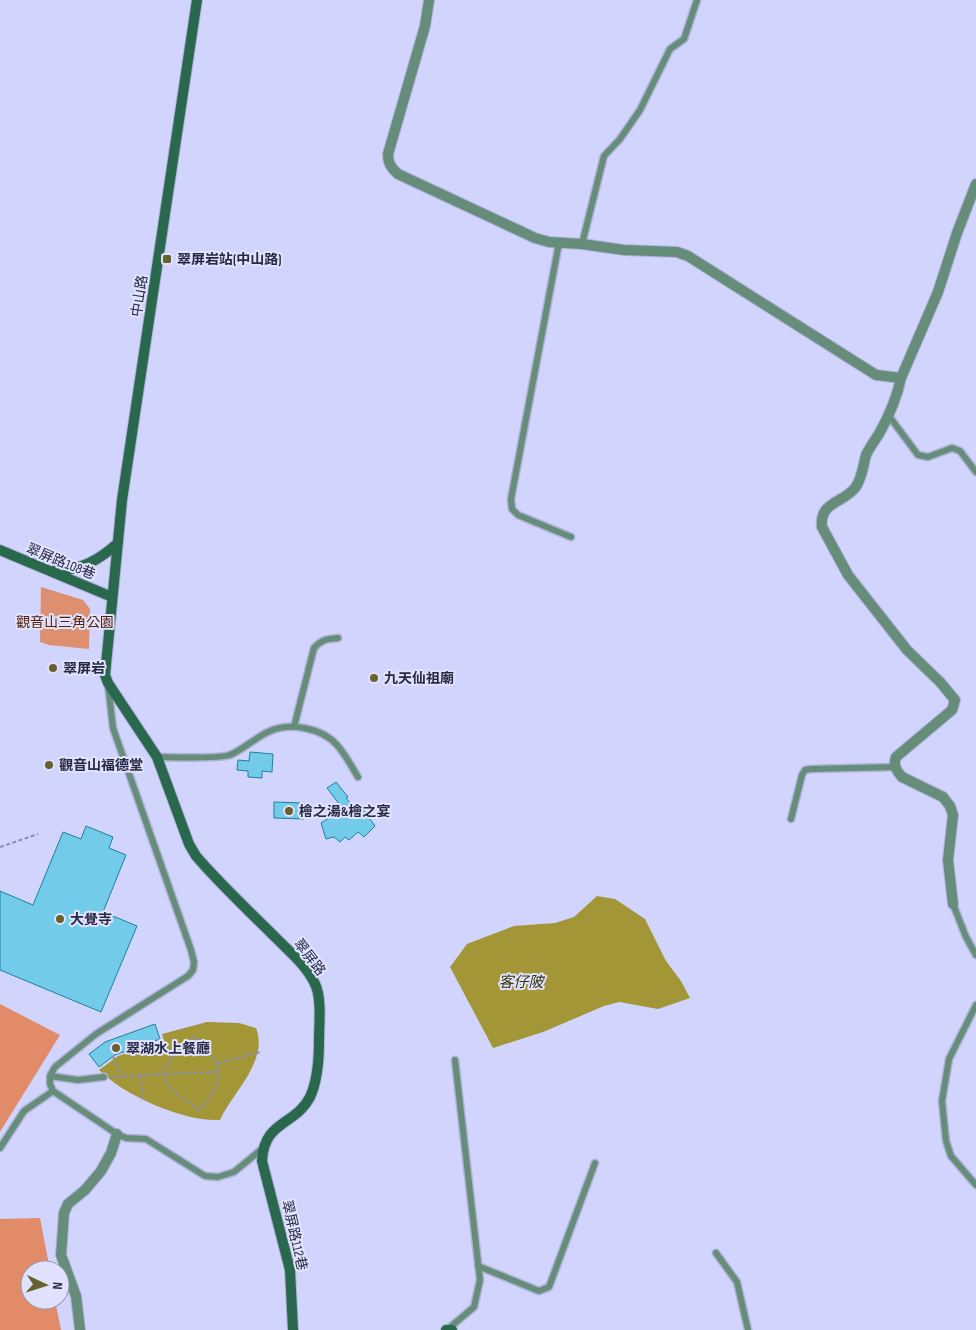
<svg xmlns="http://www.w3.org/2000/svg" width="976" height="1330" font-family="'Sofia Sans Condensed','Noto Sans TC',sans-serif">
	<rect width="100%" height="100%" fill="#d1d4fd"/>
	<path fill="#dd8f70" d="M41 587 83 600 90 609 89 649 49 645 40 642Z"/>
	<path fill="#e28b69" d="M0 1004 60 1035 0 1132Z
		M40 1218 50 1270H30V1300H55L61 1330H0V1219Z"/>
	<path fill="#a39636" d="M597 896 615 899 645 919 666 961 681 981 690 998 658 1009 619 1002 604 1006 543 1032 493 1048 450 967 467 944 514 926 555 923 574 917Z
		M207 1022 239 1023 256 1028C269 1061 232 1093 220 1120 184 1122 125 1096 99 1070L118 1056 164 1041 162 1034Z"/>
	<path fill="#72cbe9" stroke="#1e809c" d="M250 752 273 754 272 772 262 771V778L248 777V771L237 770 238 760 249 761Z
		M336 782 348 797 346 798 358 813 363 809 375 826 364 837 358 832 349 840 345 837 340 842 334 837 326 839 321 823 343 809 327 788Z
		M274 802 304 803V819L274 818Z
		M86 826 113 837 109 848 126 855 103 912 137 926 101 1012 0 970V891L33 905 63 832 81 839Z
		M155 1024 160 1039 115 1055 99 1067 89 1054 105 1042Z"/>
	<g fill="none" stroke-linecap="round" stroke-linejoin="round">
		<g stroke="#afb2d8" stroke-width="9">
			<path id="lane" d="M559 243 511 499 512 509 518 515 571 537
				M582 244 604 156 620 139 640 110 670 49 684 39 697 0
				M889 416 918 455 928 457 952 448 960 451 976 472
				M108 684 113 728 191 950 194 962 193 970 188 976 96 1034 55 1067 50 1076V1084L53 1091 117 1134 126 1138 146 1139 205 1176 218 1177 234 1172 263 1148
				M294 727 314 648C322 639 328 639 338 638
				M157 757C173 757 218 759 230 755 244 749 256 737 270 731 290 722 322 728 337 745 345 754 352 767 358 777
				M791 819 802 775 805 770 811 769 895 767
				M953 904 966 937 976 955
				M976 1005 949 1059 942 1101 946 1141 951 1156 976 1185
				M50 1076 78 1080 104 1077
				M0 1148 24 1111 53 1091
				M716 1253 737 1282 748 1330
				M478 1266 539 1291 549 1287 595 1163
				M448 1329 474 1307 480 1280 455 1060"/>
		</g>
		<g stroke="#afb2d8" stroke-width="12">
			<path id="street" d="M429 0 425 26 388 154C388 163 391 168 398 174L535 238 549 242 582 244 624 250 677 252 688 256 876 375 901 378
				M953 904 948 860 953 815 950 806 943 797 902 777C896 770 893 765 896 757L952 710 955 700 940 682 907 650 848 575 822 527C819 502 843 503 855 488 862 479 863 466 866 455 869 448 876 439 880 432 890 414 897 397 901 378L938 292 957 233 976 184
				M80 1330 76 1296 61 1255 64 1213 68 1204 85 1190 101 1171 111 1153 117 1134"/>
		</g>
		<g stroke="#afb2d8" stroke-width="12">
			<path id="secondary" d="M197 0 122 500 105 675 108 683 157 757 189 844 196 856C221 885 249 911 276 938 289 951 307 966 315 984 322 998 319 1025 319 1041 319 1058 318 1080 310 1097 295 1126 264 1120 262 1161L290 1270 293 1330
				M0 550 112 597
				M53 571C81 570 98 561 118 543
				M446 1330H452"/>
		</g>
		<path stroke="#8b8db0" stroke-width="2" stroke-dasharray="4 2.5" stroke-linecap="butt" d="M0 847 38 834
			M113 1056 121 1077
			M218 1063 261 1052
			M141 1075 143 1094 141 1101
			M111 1077 163 1074 171 1058 194 1036C224 1062 227 1081 199 1110L171 1090 163 1074 218 1072"/>
		<use href="#lane" stroke="#668d79" stroke-width="6"/>
		<use href="#street" stroke="#668d79" stroke-width="10"/>
		<use href="#secondary" stroke="#2a684d" stroke-width="10"/>
	</g>
	<g fill="#67612d" stroke="#e0e2fe" stroke-width="2">
		<rect x="162" y="254" width="10" height="10" rx="2.5"/>
		<circle cx="53" cy="668" r="5"/>
		<circle cx="374" cy="678" r="5"/>
		<circle cx="49" cy="765" r="5"/>
		<circle cx="289" cy="811" r="5"/>
		<circle cx="60" cy="919" r="5"/>
		<circle cx="116" cy="1048" r="5"/>
	</g>
	<g text-anchor="middle" stroke-width="4" stroke-linejoin="round" paint-order="stroke">
		<g font-size="14" font-weight="bold" fill="#282943" stroke="#e0e2fe" text-anchor="start">
			<text x="177" y="264">翠屏岩站(中山路)</text>
			<text x="63" y="673">翠屏岩</text>
			<text x="384" y="683">九天仙祖廟</text>
			<text x="59" y="770">觀音山福德堂</text>
			<text x="299" y="816">檜之湯&amp;檜之宴</text>
			<text x="70" y="924">大覺寺</text>
			<text x="126" y="1053">翠湖水上餐廳</text>
		</g>
		<g font-size="14" fill="#282943" stroke="#e0e2fe">
			<text transform="translate(139 296) rotate(-81)" y="5">中山路</text>
			<text transform="translate(61 561) rotate(22)" y="5">翠屏路108巷</text>
			<text transform="translate(310 957) rotate(52)" y="5">翠屏路</text>
			<text transform="translate(295 1235) rotate(77)" y="5">翠屏路112巷</text>
		</g>
		<g font-size="14" fill="#562007" stroke="#e0e2fe">
			<text x="65" y="627">觀音山三角公園</text>
		</g>
		<g font-size="15" font-style="italic" fill="#39330a" stroke="#e0e2fe">
			<text x="521" y="987">客仔陂</text>
		</g>
	</g>
	<g transform="translate(45 1285) rotate(94)"><circle r="24" fill="#e0e2fe" stroke="#9698b3"/>
	<path d="M0-4L9 19L0 12L-9 19Z" fill="#67612d"/>
	<text y="-8" font-size="14" font-weight="bold" text-anchor="middle" fill="#282943">N</text>
	</g>
</svg>
